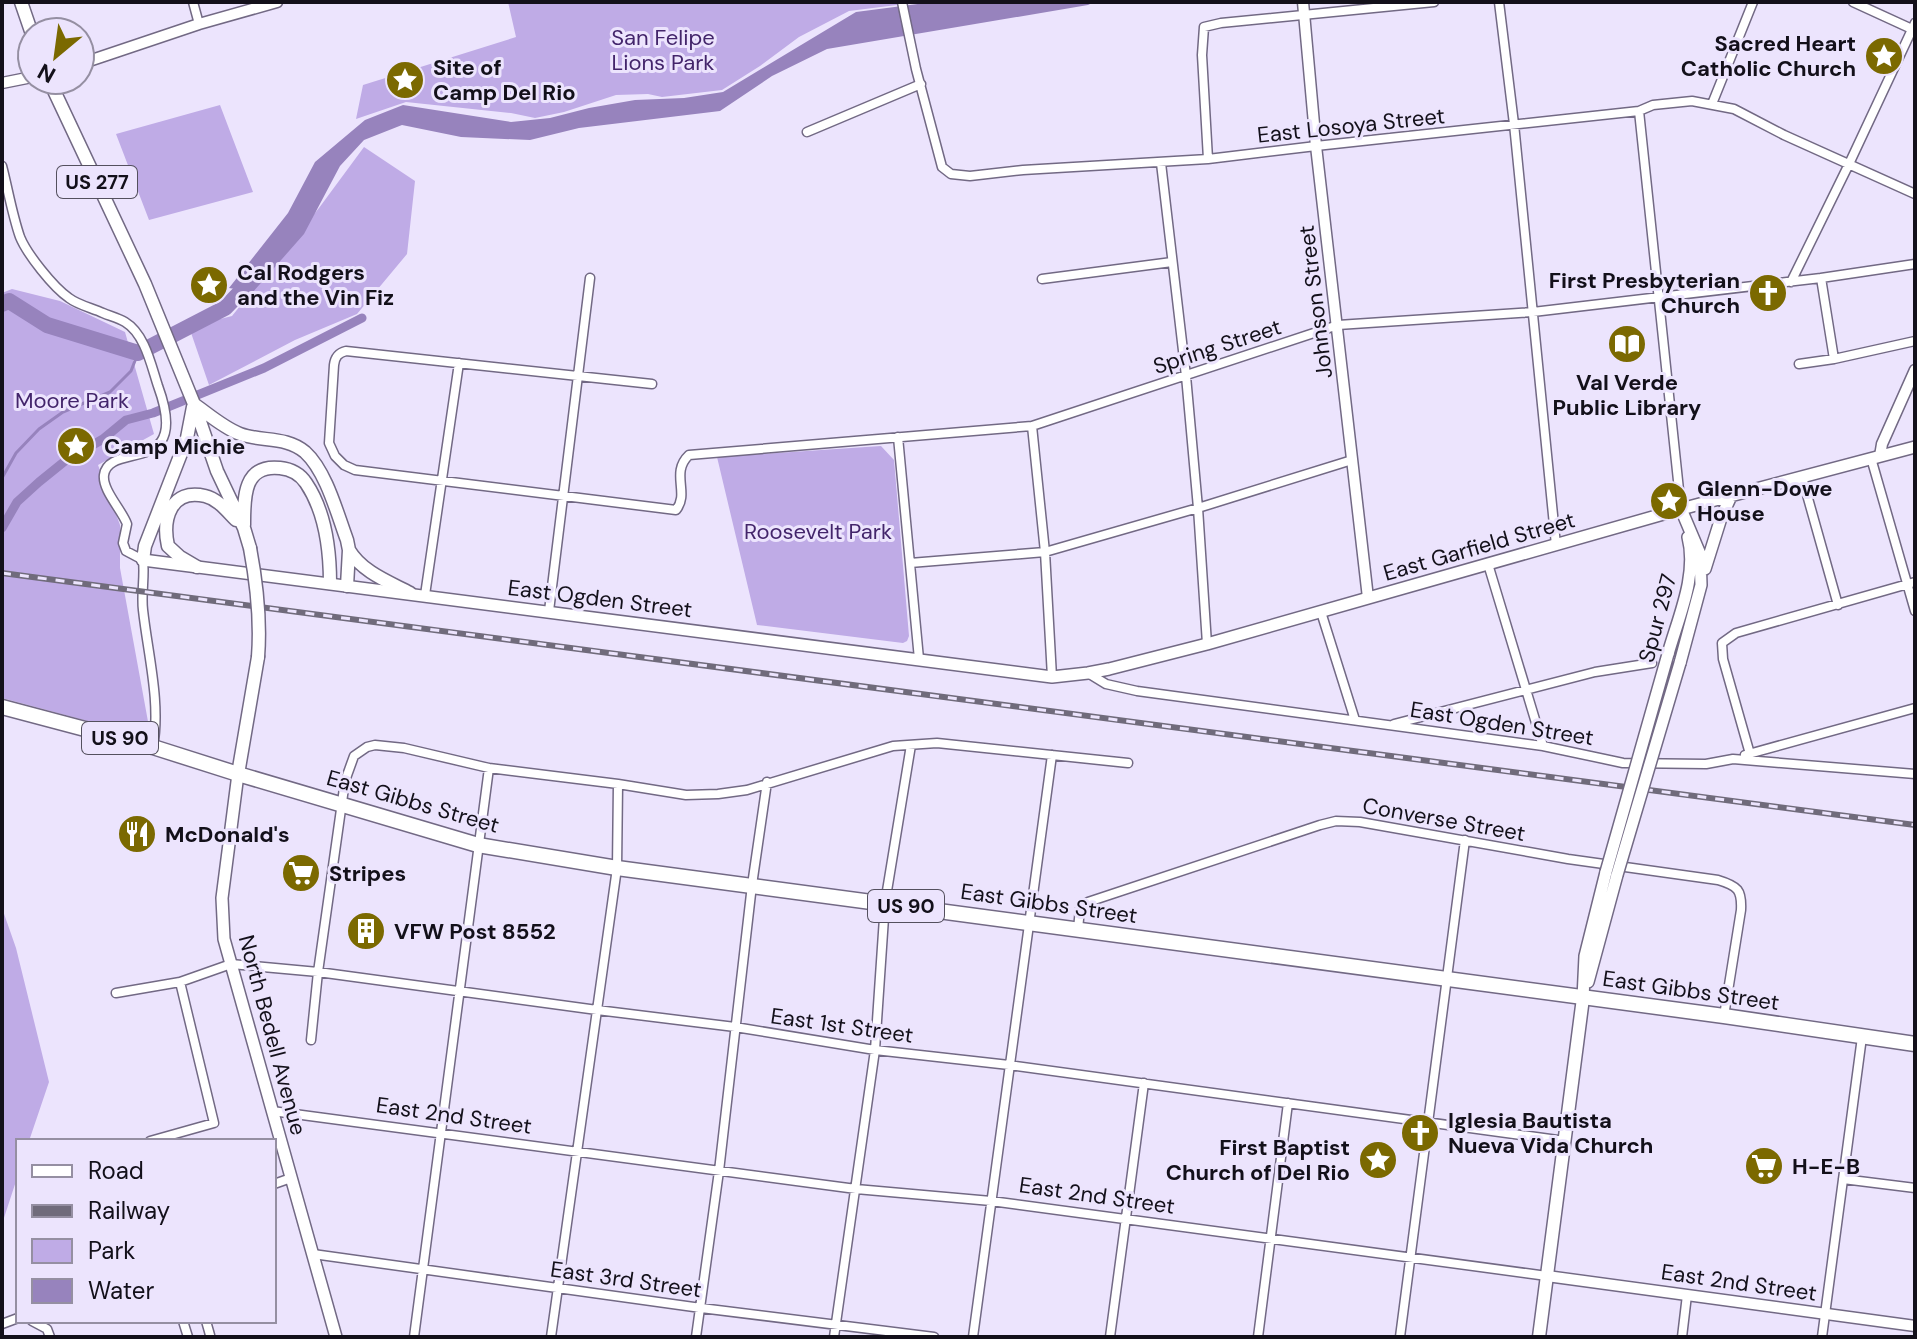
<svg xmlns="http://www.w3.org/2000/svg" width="1917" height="1339" font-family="'DM Sans',sans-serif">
	<rect width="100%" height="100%" fill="#ece4fd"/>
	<path fill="#bfabe6" d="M508 2H921L849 11 799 37 760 66 722 90 662 97 648 94 616 95 564 112 535 118 511 113 406 102 356 119 363 85 516 37Z
		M220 105 253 192 149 220 116 134Z
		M364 147 415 181 407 254 357 314 295 340 209 385 189 327 232 316 319 208Z
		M12 289 60 301 125 332 154 434 98 465 120 525V568L151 738 2 698V293Z
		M881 446 894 460 909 636 907 641 903 643 757 625 717 457Z
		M2 908 16 948 49 1082 29 1141H18V1175L2 1224Z"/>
	<path fill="#9783bd" d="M933 2H1094L1088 5 827 49 772 76 720 111 579 128 530 140 461 137 402 125 364 140 340 166 304 234 253 292 229 288 288 213 315 162 365 120 403 105 511 122 550 118 589 108 635 100 684 98 723 92 856 12Z"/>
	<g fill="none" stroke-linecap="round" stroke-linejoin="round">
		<path stroke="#9783bd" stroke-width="3" d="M2 478 16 453 39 429 63 412 110 392 131 371 138 353"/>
		<path stroke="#9783bd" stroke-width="9" d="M2 528 17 502 39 482 65 461 103 439 126 420 153 413 264 368 362 318"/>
		<path stroke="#9783bd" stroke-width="16" d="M2 304 9 301 47 325 138 353 225 308 256 276"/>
		<g stroke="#726984" stroke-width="11">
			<path id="minor" d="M193 2 199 24
				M902 2 916 69 942 167 951 174 970 176 1023 170 1208 159 1316 146 1639 111 1653 105 1692 101 1734 109 1784 135 1915 194
				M1499 2 1514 124 1556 545
				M1853 2 1914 30
				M1712 104 1753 2
				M1639 111 1681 509
				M807 132 921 84
				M1208 159 1202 55 1204 27 1221 23 1434 2
				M1161 163 1186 376 1198 508 1207 644
				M2 166C8 189 12 214 20 237 27 254 53 287 69 298 78 305 92 308 103 313 110 316 118 318 125 322 145 334 151 365 158 386 192 479 109 440 104 475 102 490 122 510 127 524L123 543 126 551 143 560C145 577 141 593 143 610 148 655 161 703 153 747
				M1821 278 1834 359
				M1042 279 1172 262
				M1791 282 1849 164 1915 23
				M1799 364 1834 359 1915 341
				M652 384 346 351C338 353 335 357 334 365L329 443 335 456 344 465 355 470 676 510C690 493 670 473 689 455L1032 426 1338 325 1533 312 1821 278 1915 264
				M1032 426 1045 552 1052 677
				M898 437 919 659
				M1871 458 1915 611
				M1802 477 1838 605
				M910 563 1045 552 1198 508 1352 460
				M1488 564 1543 746
				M425 595 459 363
				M549 611 590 278
				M1321 612 1355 720
				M1088 673 1106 684 1137 691 1543 746 1623 763 1706 764 1733 759 1915 774
				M1394 724 1595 672 1652 663
				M1750 754 1723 659 1722 643 1736 633 1915 582
				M1745 755 1915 708
				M1078 929 1080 909 1088 902 1320 825 1336 821 1360 822 1568 859 1718 880C1738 886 1742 890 1741 910L1724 1016
				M116 993 180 982 231 964 318 972 597 1010 735 1027 875 1050 1009 1065 1565 1141
				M311 1040 318 972 345 781 354 756 367 747 375 745 404 748 489 768 618 784 686 795 718 794 747 790 893 746 937 743 1128 763
				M272 1111 856 1189 991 1201 1547 1276
				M150 1141 214 1123 180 982
				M1843 1179 1915 1188
				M274 1184 291 1178
				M313 1254 701 1308 934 1337
				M32 1321 47 1329 50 1337
				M183 1321 188 1337
				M206 1321 210 1335 209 1337
				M2 1324 18 1318
				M414 1337 489 768
				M551 1337 617 868 618 784
				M696 1337 719 1171 752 885 767 782
				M834 1337 875 1050 885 903 911 745
				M973 1337 1052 755
				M1110 1337 1144 1083
				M1258 1337 1288 1103
				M1400 1337 1465 840
				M1682 1337 1687 1295
				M1822 1337 1862 1037"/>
		</g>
		<g stroke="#726984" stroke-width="13">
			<path id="tertiary" d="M1303 2 1316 146 1368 598
				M80 64 199 24 277 2
				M2 83 32 77
				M1880 456 1882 444 1915 370
				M1547 1276 1915 1326"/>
		</g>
		<g stroke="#726984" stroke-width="14">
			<path id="secondary" d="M143 560 1052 677 1088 673 1109 669 1207 644 1681 509 1915 447
				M1705 569 1721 518 1731 496
				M1668 654C1678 618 1698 575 1688 537
				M1680 663 1701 585 1700 554 1681 509
				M238 774 222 898 224 939 336 1337
				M1588 982 1617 875
				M1583 998 1585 956 1606 872"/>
		</g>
		<g stroke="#726984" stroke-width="15">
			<path id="primary" d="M21 2 32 34
				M49 80 145 284 194 404 217 471 244 528 250 548
				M194 404C208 414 224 428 240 434 262 442 286 436 305 452 326 471 337 513 347 540L349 550 347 586
				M244 525C244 498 243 464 280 468 290 469 300 474 306 483 325 511 330 551 330 583
				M349 550C362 572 389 582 410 593
				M143 560 145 546 187 438 193 407
				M197 567 180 557 168 546C162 519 171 488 205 496 218 499 227 511 236 520
				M238 774 258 657
				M1539 1337 1583 998"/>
		</g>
		<g stroke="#726984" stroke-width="17">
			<path id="trunk" d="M2 707 153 747 238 774 478 845 617 868 1724 1016 1915 1044"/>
		</g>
		<use href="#minor" stroke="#fff" stroke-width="8"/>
		<use href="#tertiary" stroke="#fff" stroke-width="10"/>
		<use href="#secondary" stroke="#fff" stroke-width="11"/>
		<use href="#primary" stroke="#fff" stroke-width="12"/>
		<use href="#trunk" stroke="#fff" stroke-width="14"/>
		<g stroke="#706b7b" stroke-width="6">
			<path id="rail" d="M2 573 1915 825"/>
		</g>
		<use href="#rail" stroke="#ece4fd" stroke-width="3" stroke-dasharray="9" stroke-linecap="butt"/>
		<g stroke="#726984" stroke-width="14" stroke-linecap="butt">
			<path id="secondary-bridge" d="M1606 872 1668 654
				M1617 875 1680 663"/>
		</g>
		<g stroke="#726984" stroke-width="15" stroke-linecap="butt">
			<path id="primary-bridge" d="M250 548C257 585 261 619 258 657"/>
		</g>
		<use href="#secondary-bridge" stroke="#fff" stroke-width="11"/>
		<use href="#primary-bridge" stroke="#fff" stroke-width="12"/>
	</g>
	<defs>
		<g id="sight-disc" transform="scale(2)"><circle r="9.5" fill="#7b6900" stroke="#ece4fd"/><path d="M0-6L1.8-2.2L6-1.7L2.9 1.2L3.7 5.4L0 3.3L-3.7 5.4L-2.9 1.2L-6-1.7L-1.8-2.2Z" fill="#fff"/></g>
		<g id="church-disc" transform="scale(2)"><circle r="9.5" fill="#7b6900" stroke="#ece4fd"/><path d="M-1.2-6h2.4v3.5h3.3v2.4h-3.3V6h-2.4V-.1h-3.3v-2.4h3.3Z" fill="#fff"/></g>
		<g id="library-disc" transform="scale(2)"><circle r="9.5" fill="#7b6900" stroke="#ece4fd"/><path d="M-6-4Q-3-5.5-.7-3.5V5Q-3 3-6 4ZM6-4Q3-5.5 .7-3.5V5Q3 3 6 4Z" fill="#fff"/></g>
		<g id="restaurant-disc" transform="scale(2)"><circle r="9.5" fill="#7b6900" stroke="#ece4fd"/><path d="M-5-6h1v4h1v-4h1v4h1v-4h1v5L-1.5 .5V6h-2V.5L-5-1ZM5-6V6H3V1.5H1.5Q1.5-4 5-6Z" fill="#fff"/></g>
		<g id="supermarket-disc" transform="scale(2)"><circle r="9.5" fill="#7b6900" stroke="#ece4fd"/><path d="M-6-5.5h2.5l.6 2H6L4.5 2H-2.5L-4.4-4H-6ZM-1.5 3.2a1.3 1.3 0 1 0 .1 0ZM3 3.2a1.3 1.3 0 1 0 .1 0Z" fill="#fff"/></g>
		<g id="building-disc" transform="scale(2)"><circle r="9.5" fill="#7b6900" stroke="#ece4fd"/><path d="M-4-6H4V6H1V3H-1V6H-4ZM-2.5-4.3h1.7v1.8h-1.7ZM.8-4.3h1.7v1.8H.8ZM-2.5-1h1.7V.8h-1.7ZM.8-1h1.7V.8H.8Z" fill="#fff"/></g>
	</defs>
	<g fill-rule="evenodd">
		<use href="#sight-disc" x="1884" y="56"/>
		<use href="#sight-disc" x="405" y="80"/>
		<use href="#sight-disc" x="209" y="285"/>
		<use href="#church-disc" x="1768" y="293"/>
		<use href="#library-disc" x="1627" y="344"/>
		<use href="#sight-disc" x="76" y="446"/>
		<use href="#sight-disc" x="1669" y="501"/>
		<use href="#restaurant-disc" x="137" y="834"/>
		<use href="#supermarket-disc" x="301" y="873"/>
		<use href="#building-disc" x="366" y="931"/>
		<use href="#church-disc" x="1420" y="1133"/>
		<use href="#sight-disc" x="1378" y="1160"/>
		<use href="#supermarket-disc" x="1764" y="1166"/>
	</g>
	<g text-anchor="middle" stroke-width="6" stroke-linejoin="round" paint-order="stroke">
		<g fill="#ece4fd" stroke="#54505e" stroke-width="2">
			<rect x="57" y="166" width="80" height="32" rx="6"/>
			<rect x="82" y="722" width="76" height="32" rx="6"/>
			<rect x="868" y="890" width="76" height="32" rx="6"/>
		</g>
		<g font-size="20" font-weight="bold" fill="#13101a">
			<text x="97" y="189">US 277</text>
			<text x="120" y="745">US 90</text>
			<text x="906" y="913">US 90</text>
		</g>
		<g font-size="22" fill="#43256b" stroke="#ece4fd">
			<text x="663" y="45">San Felipe<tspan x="663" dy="25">Lions Park</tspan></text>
			<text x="72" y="408">Moore Park</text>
			<text x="818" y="539">Roosevelt Park</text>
		</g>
		<g font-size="22" font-weight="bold" fill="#13101a" stroke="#ece4fd" text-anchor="start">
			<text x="1856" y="51" text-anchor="end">Sacred Heart<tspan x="1856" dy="25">Catholic Church</tspan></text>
			<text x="433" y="75">Site of<tspan x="433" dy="25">Camp Del Rio</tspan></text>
			<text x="237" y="280">Cal Rodgers<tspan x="237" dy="25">and the Vin Fiz</tspan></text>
			<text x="1740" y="288" text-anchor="end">First Presbyterian<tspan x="1740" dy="25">Church</tspan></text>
			<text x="1627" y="390" text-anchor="middle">Val Verde<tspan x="1627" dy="25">Public Library</tspan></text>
			<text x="104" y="454">Camp Michie</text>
			<text x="1697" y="496">Glenn-Dowe<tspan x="1697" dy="25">House</tspan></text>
			<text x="165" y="842">McDonald's</text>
			<text x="329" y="881">Stripes</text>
			<text x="394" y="939">VFW Post 8552</text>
			<text x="1448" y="1128">Iglesia Bautista<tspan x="1448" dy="25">Nueva Vida Church</tspan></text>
			<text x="1350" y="1155" text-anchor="end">First Baptist<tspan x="1350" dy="25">Church of Del Rio</tspan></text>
			<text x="1792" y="1174">H-E-B</text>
		</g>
		<g font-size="22" fill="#13101a" stroke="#ece4fd">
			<text transform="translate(1351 125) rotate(-6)" y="8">East Losoya Street</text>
			<text transform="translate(1315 302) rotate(-97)" y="8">Johnson Street</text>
			<text transform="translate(1217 346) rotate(-18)" y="8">Spring Street</text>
			<text transform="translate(1479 546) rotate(-16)" y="8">East Garfield Street</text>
			<text transform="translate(600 598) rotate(7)" y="8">East Ogden Street</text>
			<text transform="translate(1657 618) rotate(-75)" y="8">Spur 297</text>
			<text transform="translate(1502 723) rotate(9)" y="8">East Ogden Street</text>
			<text transform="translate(413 801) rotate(16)" y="8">East Gibbs Street</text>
			<text transform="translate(1444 819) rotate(10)" y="8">Converse Street</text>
			<text transform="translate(1049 903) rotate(8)" y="8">East Gibbs Street</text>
			<text transform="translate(1691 990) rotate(8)" y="8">East Gibbs Street</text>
			<text transform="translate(842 1025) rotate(8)" y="8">East 1st Street</text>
			<text transform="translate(273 1035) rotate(75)" y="8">North Bedell Avenue</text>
			<text transform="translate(454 1115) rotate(8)" y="8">East 2nd Street</text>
			<text transform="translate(1097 1195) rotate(8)" y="8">East 2nd Street</text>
			<text transform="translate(626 1279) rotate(8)" y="8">East 3rd Street</text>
			<text transform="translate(1739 1282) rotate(8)" y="8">East 2nd Street</text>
		</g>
	</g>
	<rect width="1917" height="1339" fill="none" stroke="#13101a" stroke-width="8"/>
	<rect x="16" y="1139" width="260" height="184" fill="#ece4fd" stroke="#958fa2" stroke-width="2"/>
	<rect x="32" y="1165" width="40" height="12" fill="#ffffff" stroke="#958fa2" stroke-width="2"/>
	<text x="88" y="1179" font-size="24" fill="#13101a">Road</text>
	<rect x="32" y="1205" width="40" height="12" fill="#706b7b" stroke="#958fa2" stroke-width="2"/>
	<text x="88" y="1219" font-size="24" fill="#13101a">Railway</text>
	<rect x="32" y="1239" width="40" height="24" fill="#bfabe6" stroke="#958fa2" stroke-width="2"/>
	<text x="88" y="1259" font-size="24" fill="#13101a">Park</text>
	<rect x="32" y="1279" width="40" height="24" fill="#9783bd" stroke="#958fa2" stroke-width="2"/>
	<text x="88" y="1299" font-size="24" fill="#13101a">Water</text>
	<g transform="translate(56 56) rotate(209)"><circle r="38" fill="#ece4fd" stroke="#958fa2" stroke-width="2"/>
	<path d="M0-6L14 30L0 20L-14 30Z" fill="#7b6900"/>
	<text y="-12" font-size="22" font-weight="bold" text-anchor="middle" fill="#13101a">N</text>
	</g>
</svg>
